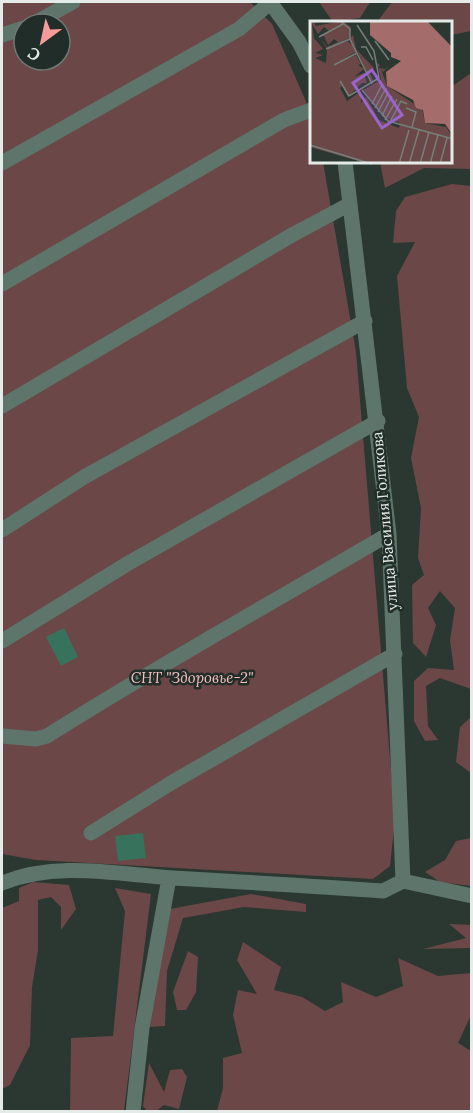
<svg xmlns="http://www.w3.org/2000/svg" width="473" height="1113" font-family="Lora,serif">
	<rect width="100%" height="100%" fill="#2b3731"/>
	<path fill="#6b4847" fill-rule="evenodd" d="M2 2H250L272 24 311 113V162H323L356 352 395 819 390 866 373 879 36 860 2 854ZM24 24H60V60H24Z
		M319 2H370L360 18 333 22Z
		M392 2H471V31L451 35 450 22H377Z
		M471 73V169L424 168 385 188 380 162H450L451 76 454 85Z
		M452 184 472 186 471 689 440 678 426 686 428 726 438 740 425 741 414 721V681L428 668 454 670 450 640 455 608 440 591 428 608 436 625 426 657 413 643 412 585 424 575 418 558 421 508 411 458 419 417 407 388 397 276 415 242 393 243 396 211 405 197Z
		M471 717V773L456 762 460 727Z
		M471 838V886L440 882 425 872 445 860 456 841Z
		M33 882 69 885 76 909 61 930V907L51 897 38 900V950L32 987 30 1045 10 1085 2 1089V908L19 901V888Z
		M115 888 151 894 124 1111H70L71 1038 113 1036 125 911Z
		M251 894 306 904V912L244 907 183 918 167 971 165 1026 150 1027 155 969 170 909Z
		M449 924 471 925V948L423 949 466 938Z
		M243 942 281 967 274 990 302 997 325 1011 343 1002 341 982 376 997 403 986 398 958 438 976 471 973V1015L458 1043 471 1051V1111H217L223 1088V1058L242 1053 233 1015 238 990 257 994 237 960Z
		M188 951 198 957 196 992 186 1010H177L173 992Z
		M149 1063 164 1092 170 1070 182 1069 187 1077 179 1109 164 1105 156 1111H147L143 1106Z"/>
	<path fill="#37725c" d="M64 628 78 657 61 666 46 637Z
		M143 833 146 858 118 861 115 836Z"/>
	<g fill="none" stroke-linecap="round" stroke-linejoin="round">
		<path stroke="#5d756b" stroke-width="15" d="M270 2 299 42 311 66
			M33 24 73 2
			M2 35 24 28
			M345 162 389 534 403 881
			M2 163 239 29 271 2
			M2 284 284 120 311 110
			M2 406 292 235 350 204
			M2 530 84 477 365 321
			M2 641 127 564 378 421
			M2 736 36 739 47 736C159 665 275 601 389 534
			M91 833 171 783 395 654
			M2 883C57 861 115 874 173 878 243 882 313 886 383 891L403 881 472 896
			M133 1112 142 1028 169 878"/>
	</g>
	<g text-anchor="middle" stroke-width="5" stroke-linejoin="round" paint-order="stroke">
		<g font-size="15" fill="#e4ebe8" stroke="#212d28">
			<text transform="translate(385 521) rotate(-95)" y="5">улица Василия Голикова</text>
		</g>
		<g font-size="15" font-style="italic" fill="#f4bfbd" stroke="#212d28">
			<text x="192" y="683">СНТ "Здоровье-2"</text>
		</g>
	</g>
	<g transform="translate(310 21)">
		<rect width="142" height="142" fill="#2b3731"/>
		<path d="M0 0H12L5 2V5L32 0 41 6 39 17 25 24 38 20 41 24 40 19 45 27 40 17 43 14 46 28 64 47 59 50 64 61 55 66 60 62 59 56 47 30 27 42 46 34 51 43 48 44 54 48 44 56 54 52 57 62H52L38 76 32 65 30 67 37 80 51 70V82L56 76 69 99 89 107 90 102 75 97 53 69 71 59 67 42 70 44 68 47 75 48 81 42 73 51 71 48 77 65 112 88 115 102 136 106 142 115V142H55L0 126ZM2 3 8 13 14 6 19 10 9 15H14L18 24 24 18 28 21 17 26 10 17 17 28 16 42 5 37 13 34 5 32 13 28 4 17Z" fill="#6b4847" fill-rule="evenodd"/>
		<path d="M60 0H117L142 26V113L135 103 115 102 113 89 106 87 103 79 77 65 76 51 91 40 81 36V32L60 14Z" fill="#a46c6b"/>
		<path fill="none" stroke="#757f7a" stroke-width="1.5" d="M30 0 40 8V18L62 63M9 16 33 3M65 20 79 39M51 26H56L63 39M16 28 40 18M24 44 47 32M30 60 39 75 69 57 64 30 47 4M52 69 78 100 143 118M62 83 72 64M65 87 76 67M96 87 106 91 102 106M68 91 78 72M72 95 82 75M75 99 87 78M80 101 91 80 97 83M0 124 62 143M89 143 99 109M99 143 109 109M110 143 119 111M120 143 128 114M130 143 137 117"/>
		<path fill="#9a65cb" fill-opacity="0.15" stroke="#9a65cb" stroke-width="3" d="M62 49 92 94 72 107 43 62Z"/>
		<rect width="142" height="142" fill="none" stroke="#e4ebe8" stroke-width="3"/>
	</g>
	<rect width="473" height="1113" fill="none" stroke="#e4ebe8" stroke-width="6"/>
	<g transform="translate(42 42) rotate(213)"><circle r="28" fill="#212d28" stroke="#6f7975" stroke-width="1.5"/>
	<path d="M0-4.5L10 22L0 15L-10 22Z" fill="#f59b99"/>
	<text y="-9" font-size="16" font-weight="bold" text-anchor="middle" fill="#e4ebe8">С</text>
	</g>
</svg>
